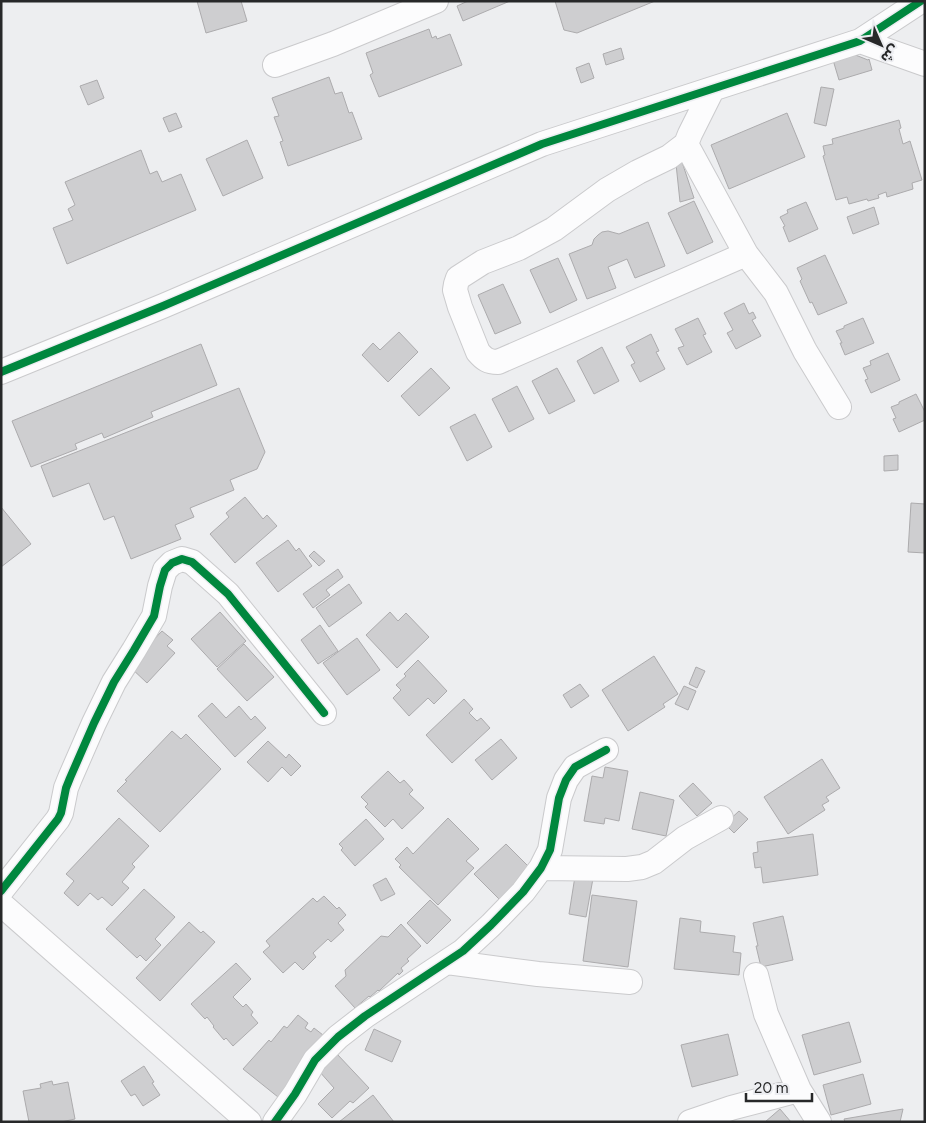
<svg xmlns="http://www.w3.org/2000/svg" width="926" height="1123" font-family="Figtree,'Noto Sans Arabic',sans-serif">
	<rect width="100%" height="100%" fill="#edeef0"/>
	<path fill="#ceced0" stroke="#acabad" d="M197 1H241L247 21 206 33Z
		M468 1H510L463 21 457 6Z
		M555 1H655L577 33 564 30Z
		M429 29 432 38 436 36 437 39 450 34 462 65 379 97 370 75 373 73 366 53Z
		M621 48 624 59 606 65 603 54Z
		M853 54 868 60 869 59 872 70 839 80 833 60Z
		M589 63 594 78 581 83 576 68Z
		M329 77 335 94 342 92 349 113 352 112 362 139 288 166 280 142 283 141 274 117 279 116 272 98Z
		M97 80 104 98 88 105 80 86Z
		M821 87 834 89 826 126 814 123Z
		M176 113 182 127 169 132 163 118Z
		M787 113 805 157 729 189 711 145Z
		M899 120 901 128 899 129 903 144 910 141 922 180 912 183 913 189 887 197 886 192 878 195 879 198 868 201 867 199 849 204 847 197 836 200 823 156 825 155 823 146 833 144 832 139Z
		M247 140 263 178 223 196 206 159Z
		M141 150 150 174 157 171 162 182 181 174 196 210 67 264 53 228 73 220 68 209 75 205 65 182Z
		M682 162 694 198 680 202 676 164Z
		M694 201 713 242 687 254 668 213Z
		M806 202 818 229 789 242 783 227 785 226 780 217 788 213 787 210Z
		M874 207 879 224 853 234 847 217Z
		M648 222 665 266 635 278 627 259 608 267 616 288 587 299 569 254 592 245 594 239 598 235 602 232 608 231 619 234Z
		M825 255 847 303 818 315 812 302 810 303 800 281 802 279 797 268Z
		M558 258 577 300 550 313 530 270Z
		M503 284 521 323 495 334 478 295Z
		M744 303 749 314 753 312 756 318 752 320 761 336 736 349 727 333 733 330 724 313Z
		M698 318 706 334 703 335 712 352 687 365 678 348 684 346 675 329Z
		M863 318 874 343 845 355 840 343H842L836 331 844 328V326Z
		M399 332 418 352 388 382 362 355 373 343 380 350Z
		M651 334 659 351 656 352 665 369 640 382 631 365 635 363 626 347Z
		M201 344 217 385 151 412 153 417 104 438 102 433 75 444 77 449 31 467 12 421Z
		M602 347 619 381 594 394 577 361Z
		M888 353 900 380 871 393 865 380 868 379 863 368 871 365 870 361Z
		M431 368 450 388 419 416 401 396Z
		M557 368 575 401 549 414 532 381Z
		M517 386 534 419 509 432 492 399Z
		M239 388 265 452 257 469 230 480 234 490 190 508 194 517 175 525 181 539 131 559 114 516 104 520 89 483 53 497 41 466Z
		M916 394 925 412V420L899 432 893 419 896 418 891 407 899 404V402Z
		M475 414 492 447 467 461 450 427Z
		M898 455V470L884 471V456Z
		M245 497 263 519 267 515 277 526 235 563 210 534 229 517 226 513Z
		M911 503 925 504V553L908 552Z
		M1 507 31 544 1 567Z
		M288 540 296 551 299 548 312 566 278 592 256 563Z
		M314 551 325 561 319 566 309 556Z
		M338 569 343 577 326 590 330 595 313 608 303 594Z
		M349 584 362 603 329 627 316 608Z
		M220 612 246 641 217 667 191 639Z
		M390 612 398 621 406 613 429 637 397 668 366 635Z
		M320 625 338 651 318 664 301 640Z
		M162 631 173 640 167 646 175 653 147 683 129 666Z
		M357 638 380 670 347 695 323 663Z
		M244 644 274 677 247 701 217 669Z
		M654 656 678 694 663 704 665 707 628 731 602 690Z
		M418 660 447 691 434 704 428 698 409 716 393 698 401 690 396 685 406 676 404 674Z
		M696 667 705 671 697 688 689 684Z
		M580 684 589 696 571 708 563 695Z
		M684 686 696 691 688 710 675 704Z
		M464 699 473 709 469 713 477 721 481 718 490 728 452 763 426 735Z
		M212 703 226 718 239 706 251 720 255 716 266 728 235 757 198 716Z
		M172 731 181 739 186 734 221 769 160 832 117 791 127 781 125 780Z
		M501 739 517 758 492 780 475 760Z
		M268 741 286 758 289 754 301 766 291 776 282 767 268 782 247 762Z
		M822 759 840 788 826 797 829 801 822 805 825 810 788 834 764 797Z
		M605 767 628 771 619 821 605 818 604 824 584 821 592 776 603 778Z
		M388 771 400 783 404 780 413 790 409 794 424 808 402 829 393 819 385 827 365 807 368 804 361 797Z
		M693 783 712 803 697 816 679 796Z
		M640 792 674 800 666 836 632 829Z
		M739 811 748 819 734 833 725 824Z
		M119 818 149 846 132 864 135 867 122 882 129 888 112 906 102 897 98 900 90 893 78 906 64 893 74 881 66 874Z
		M448 818 479 849 466 861 474 868 438 905 399 867 401 865 395 859 407 847 413 854Z
		M366 819 384 839 355 866 341 850 343 848 339 844Z
		M813 834 818 875 763 883 761 867 755 868 753 853 758 852 757 842Z
		M506 844 532 870 501 901 474 874Z
		M576 870 594 873 586 917 569 914Z
		M386 878 395 894 381 901 373 885Z
		M144 889 175 917 155 939 161 945 146 961 140 955 137 958 106 929Z
		M592 895 637 901 628 967 583 961Z
		M324 896 337 909 339 907 346 915 338 923 344 930 331 942 328 939 313 953 316 957 303 970 295 962 283 973 263 952 270 946 266 941 313 898 317 902Z
		M430 900 451 920 427 944 407 923Z
		M783 916 793 960 761 967 756 946H758L753 923Z
		M680 918 701 921 700 932 735 936 733 952 741 953 739 975 674 969Z
		M189 922 201 933 203 931 215 942 160 1001 136 978Z
		M401 924 421 946 407 959 409 961 401 968 403 971 399 975 398 973 379 991 378 990 370 997 369 996 355 1008 335 986 346 976 345 970 381 936 388 937Z
		M236 963 251 979 233 997 243 1007 246 1004 253 1012 251 1015 258 1023 233 1046 226 1038 224 1040 213 1027 214 1026 207 1017 205 1019 191 1004Z
		M298 1015 308 1023 305 1028 311 1032 314 1028 323 1035 283 1101 243 1069 269 1040 271 1042 284 1026 287 1028Z
		M849 1022 861 1062 814 1075 802 1035Z
		M374 1029 401 1041 392 1062 365 1050Z
		M728 1034 738 1075 692 1087 681 1045Z
		M337 1054 369 1088 353 1103 350 1101 332 1118 318 1104 334 1088 319 1071Z
		M144 1066 154 1082 152 1083 160 1095 143 1106 135 1094 131 1096 121 1081Z
		M863 1074 871 1104 831 1115 823 1085Z
		M52 1081 53 1085 68 1082 75 1119 61 1122H29L23 1091 41 1088 40 1084Z
		M373 1095 394 1122H339Z
		M780 1109 791 1122H765Z
		M903 1109 900 1122H845L844 1119Z"/>
	<g fill="none" stroke-linecap="round" stroke-linejoin="round">
		<g stroke="#cacacc" stroke-width="26">
			<path id="minor" d="M860 41 925 64
				M275 65 333 44 436 1
				M712 90 690 134 686 144 669 157 638 172 607 190 554 229 519 248 483 262 458 278 456 284 455 290 460 307 478 352C484 359 488 362 498 362L746 254
				M686 144 746 254 776 293 805 351 839 407
				M1 372 163 306 542 144 860 41 921 1
				M541 868 627 869 642 867 654 862 685 838 721 818
				M1 891 58 819 61 813 66 788 70 778 94 723 114 682 134 650 154 616 160 586 165 570 172 563 182 559 192 562 228 594 324 713
				M1 904 249 1122
				M447 962 538 974 630 982
				M756 975 766 1014 799 1090
				M275 1122 295 1094 315 1060 338 1037 365 1016 463 951 491 925 523 892 541 868 550 850 559 798 566 780 575 767 606 750
				M690 1122 731 1108 799 1090 819 1122"/>
		</g>
		<use href="#minor" stroke="#fcfcfd" stroke-width="24"/>
		<g stroke="#ecedf1" stroke-width="11">
			<path id="cycleway" d="M1 372 163 306 542 144 860 41 921 1
				M1 891 58 819 61 813 66 788 70 778 94 723 114 682 134 650 154 616 160 586 165 570 172 563 182 559 192 562 228 594 324 713
				M275 1122 295 1094 315 1060 338 1037 365 1016 463 951 491 925 523 892 541 868 550 850 559 798 566 780 575 767 606 750"/>
		</g>
		<use href="#cycleway" stroke="#00873e" stroke-width="8"/>
	</g>
	<rect width="926" height="1123" fill="none" stroke="#272829" stroke-width="5"/>
	<g transform="translate(881 45) rotate(135)" stroke="#ecedf1" stroke-width="4" paint-order="stroke">
	<path d="M0-4L9 19L0 12L-9 19Z" fill="#272829"/>
	<text y="-8" font-size="14" font-weight="bold" text-anchor="middle" fill="#272829">ش</text>
	</g>
	<path d="M746 1093v8h66v-8" fill="none" stroke="#272829" stroke-width="2.5"/>
	<text x="754" y="1093" font-size="15" fill="#272829" stroke="#ecedf1" stroke-width="4" paint-order="stroke">20 m</text>
</svg>
